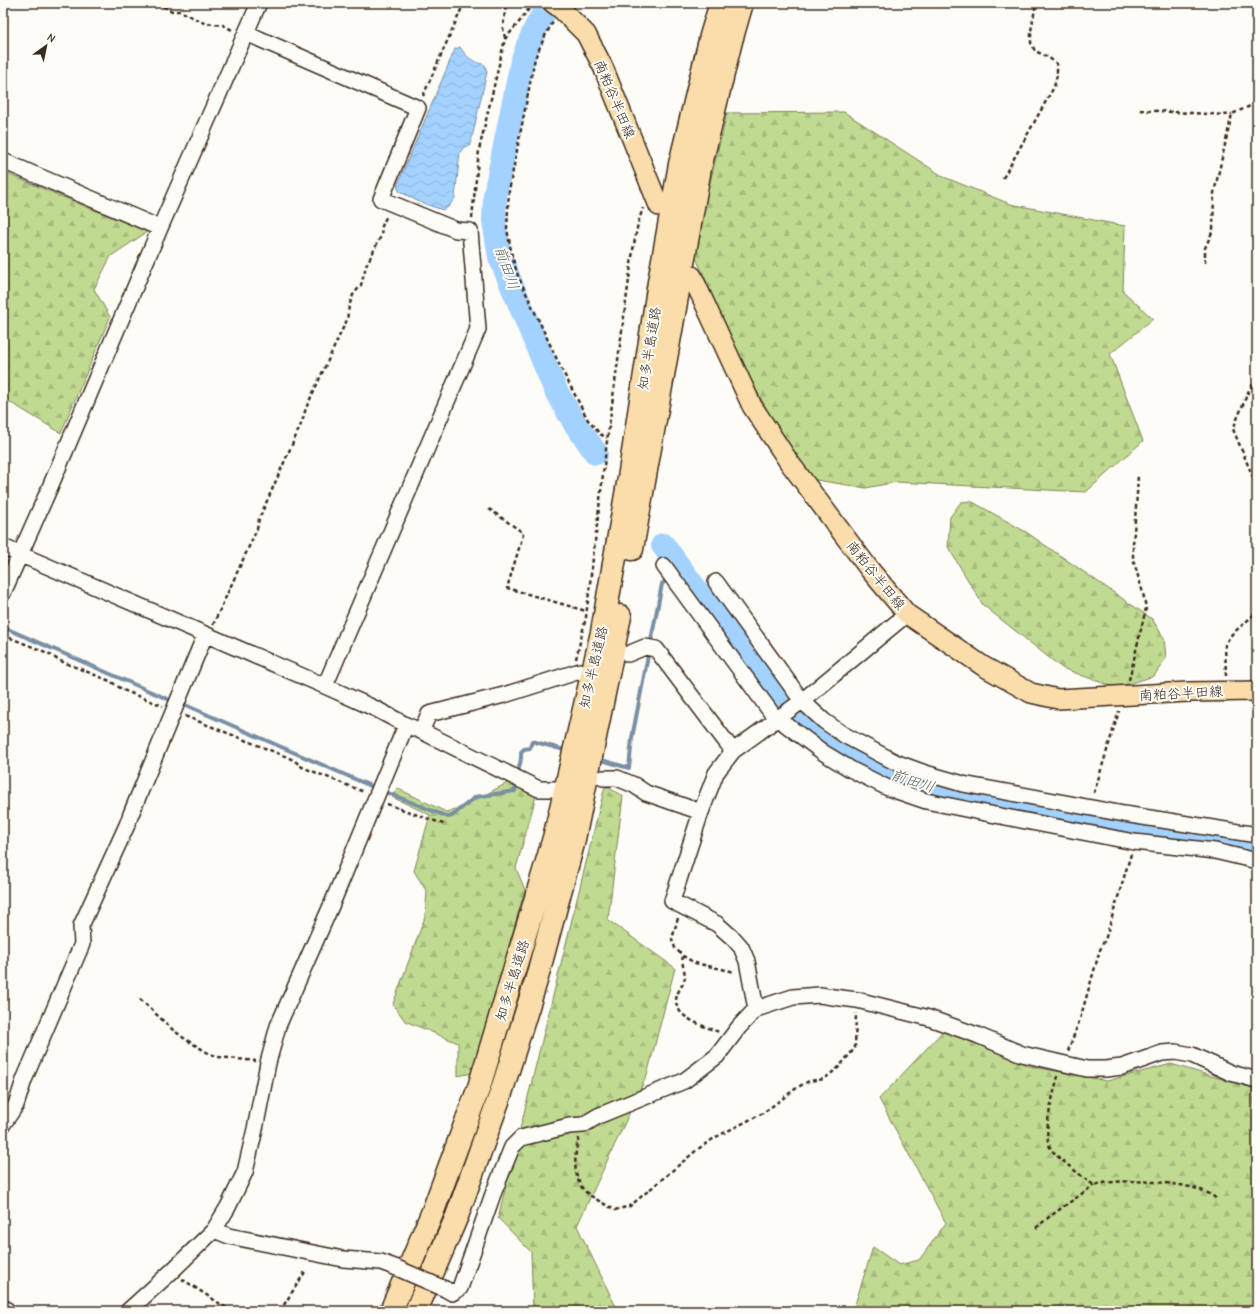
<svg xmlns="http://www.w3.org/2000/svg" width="1260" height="1314" font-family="'Comic Neue','Klee One',sans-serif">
	<defs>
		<pattern id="forest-firs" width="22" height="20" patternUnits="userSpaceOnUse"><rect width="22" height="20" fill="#c0da91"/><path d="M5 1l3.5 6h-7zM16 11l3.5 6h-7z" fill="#a6bb7d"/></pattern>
		<pattern id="water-waves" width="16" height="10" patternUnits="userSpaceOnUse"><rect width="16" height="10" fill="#a3d2ff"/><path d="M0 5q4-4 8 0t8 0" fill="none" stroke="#8db4da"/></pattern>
	</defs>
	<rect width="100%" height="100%" fill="#fdfcf7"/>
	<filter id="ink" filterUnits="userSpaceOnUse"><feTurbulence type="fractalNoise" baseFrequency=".025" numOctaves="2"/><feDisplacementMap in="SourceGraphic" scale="8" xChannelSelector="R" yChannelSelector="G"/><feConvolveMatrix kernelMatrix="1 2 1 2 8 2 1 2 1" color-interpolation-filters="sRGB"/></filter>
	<g filter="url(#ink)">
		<path fill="url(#forest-firs)" stroke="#7e8258" d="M844 112 944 177 1010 204 1125 226 1123 291 1153 319 1110 354 1143 441 1086 492 896 482 866 488 810 479 769 414 742 363 693 251 727 113Z
			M3 172 147 232 111 256 94 289 110 317 61 433 3 398Z
			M971 501 1026 532 1152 619 1164 638 1166 658 1154 676 1116 688 1062 668 983 605 948 547 950 517 961 502Z
			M509 782 537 793 516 868 525 890 472 1073 458 1076V1043L405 1021 393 1004 425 917 427 892 414 871 430 815 392 797 397 788 446 812 462 807Z
			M605 786 623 796 608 920 675 968 647 1075 577 1226 618 1311H533L531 1252 498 1218Z
			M944 1030 1030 1066 1107 1081 1171 1064 1252 1088 1257 1123V1311H1170L1106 1308 1104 1311H853L873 1247 899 1265 919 1260 946 1223 879 1099Z"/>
		<path fill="url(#water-waves)" stroke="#798fa5" d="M460 47C467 58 472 61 485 65L487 72 470 146 464 147 460 152 455 198 448 207 443 210 419 202 399 191 397 186 455 49Z"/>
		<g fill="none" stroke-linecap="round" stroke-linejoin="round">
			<path stroke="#798fa5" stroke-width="4" d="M3 627 172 701 183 704 373 787 448 817 452 816 475 797 515 791 516 782
				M598 759 629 768 632 738 662 584 667 579
				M517 776C519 767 522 760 521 752L524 749 530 748 532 741 568 751"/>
			<path stroke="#a3d2ff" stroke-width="24" d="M550 3C538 21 529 41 522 62L495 195 494 221 500 257 556 391 574 422 596 453
				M663 545 769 688 794 714 828 740 888 773 920 785 953 794 1151 830 1200 836 1257 847"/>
			<g stroke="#3b2a1e" stroke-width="18">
				<path id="minor" d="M246 33 418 108 381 199 456 230 470 231 478 329 325 686
					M3 161 160 228
					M3 547 325 686 376 709 406 725 421 731 539 789H555
					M664 566 773 715 824 753 852 770 888 788 926 801 980 812 1134 842 1215 851 1257 861
					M716 582 802 701 824 721 844 735 895 762 925 773 963 784 1124 814 1257 835
					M3 593 50 487 160 228 259 3
					M628 654 645 647 656 649 733 751
					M421 731 429 714 504 695 580 671
					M603 778H617L634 785 646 793 701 812
					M756 1009 747 961 741 947 734 939 717 924 672 901 701 812 716 773 733 751 802 701 907 614
					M3 1124 16 1105 24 1080 82 944 81 926 127 825 131 814 205 635
					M214 1230 229 1236 343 1259 381 1262 397 1268
					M445 1289 452 1293 460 1288 493 1194 512 1147 521 1138 569 1126 583 1125 598 1116 684 1081 717 1056 739 1027 756 1009 793 997 820 995 833 997 857 1000 929 1018 977 1035 1022 1054 1087 1069H1106L1122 1067 1162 1053 1175 1052 1192 1055 1231 1073 1257 1080
					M3 1307 8 1311
					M128 1311 171 1272 214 1230 228 1207 245 1172 255 1129 268 1063 278 1026 331 906 406 725"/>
			</g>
			<g stroke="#3b2a1e" stroke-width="22">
				<path id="major" d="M553 3 561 9 586 34 603 67 659 206
					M692 276 752 406 789 462 870 570 907 614 983 666 1031 693 1058 699 1188 692 1257 691"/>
			</g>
			<g stroke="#3b2a1e" stroke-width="25">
				<path id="highway" d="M632 549 700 168 731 41 742 3
					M391 1311 433 1211 479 1087 554 838 602 632 630 472 659 282 680 164 711 36 721 3
					M416 1311 457 1216 501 1093 536 981 573 844 620 616"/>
			</g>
			<path stroke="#3b2a1e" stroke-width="2.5" stroke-dasharray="4 3" stroke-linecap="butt" d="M157 3 172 11H180L204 23 223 25 232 30
				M553 22 546 34 535 58 509 191 507 229 512 256 518 276 561 368 588 420 600 434 607 438
				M505 38 503 28 506 3
				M423 96 464 3
				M1140 110 1225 115 1232 114
				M1003 178 1054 87 1057 75V64L1048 57 1035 51 1031 43V31L1036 3
				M472 218 479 150 505 39 520 21 533 3
				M1205 263V248L1213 230 1214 193 1232 114 1257 103
				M1257 379 1249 390 1233 429 1257 487V491
				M489 509 522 532 523 535 507 588 586 611
				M213 625 257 529 259 519 302 422 306 408 343 328 347 320 349 306 353 295 361 285 366 266 381 236 382 226 387 215
				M3 635 48 653 58 660 110 681 123 690 163 706
				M576 659 586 617 607 441 633 250 638 223 643 208
				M1226 676 1225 644 1232 634 1257 612
				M1129 680 1146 608 1143 593 1133 559V544L1137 494 1138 475
				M185 716 287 757 295 761 302 767 364 792
				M1094 793 1119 711
				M387 804 446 825
				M678 918 672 939 675 948 683 956 695 963 735 972
				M683 956C681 964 685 970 685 977 684 984 679 989 677 995 670 1017 704 1026 719 1032
				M140 999 172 1029 185 1039 210 1054 219 1057 256 1061
				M1068 1051 1080 1019 1100 950 1106 937 1131 854
				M1058 1076C1054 1093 1041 1134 1051 1149 1057 1158 1080 1174 1089 1182L1094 1185C1116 1178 1203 1180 1217 1200
				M579 1138C574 1154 573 1176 583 1189 588 1196 607 1205 615 1210L630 1206 698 1149 716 1137 763 1113 798 1087 809 1081 824 1079 838 1068 855 1048 856 1013
				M1036 1228 1049 1217 1094 1185
				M182 1279 231 1311
				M280 1311 305 1272"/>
			<use href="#minor" stroke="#fdfcf7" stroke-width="15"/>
			<use href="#major" stroke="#faddab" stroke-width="19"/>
			<use href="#highway" stroke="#faddab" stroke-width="22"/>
			<g stroke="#3b2a1e" stroke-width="18" stroke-linecap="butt">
				<path id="minor-bridge" d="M397 1268 445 1289"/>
			</g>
			<use href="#minor-bridge" stroke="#fdfcf7" stroke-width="15"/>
		</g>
	</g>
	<g text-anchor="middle" stroke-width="4" stroke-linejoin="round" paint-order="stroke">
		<g font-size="14" fill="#3b2a1e" stroke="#fdfcf7">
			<text transform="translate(615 99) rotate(67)" y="5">南粕谷半田線</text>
			<text transform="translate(649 348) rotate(-81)" y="5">知多半島道路</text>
			<text transform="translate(876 575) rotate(51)" y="5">南粕谷半田線</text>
			<text transform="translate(593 667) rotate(-77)" y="5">知多半島道路</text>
			<text transform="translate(1181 693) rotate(-3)" y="5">南粕谷半田線</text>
			<text transform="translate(512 980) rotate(-73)" y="5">知多半島道路</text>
		</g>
		<g font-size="15" font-style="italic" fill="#5a5c62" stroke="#fdfcf7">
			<text transform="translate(507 268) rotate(71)" y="5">前田川</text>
			<text transform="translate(913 781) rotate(18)" y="5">前田川</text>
		</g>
	</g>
	<rect width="1260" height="1314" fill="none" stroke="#fdfcf7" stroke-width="16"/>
	<rect x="8" y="8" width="1244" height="1298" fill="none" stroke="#3b2a1e" stroke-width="1.5" filter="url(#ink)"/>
	<g transform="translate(46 46) rotate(33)" stroke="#fdfcf7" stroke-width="3" paint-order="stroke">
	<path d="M0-3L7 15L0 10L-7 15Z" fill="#3b2a1e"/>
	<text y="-6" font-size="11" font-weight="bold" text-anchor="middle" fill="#3b2a1e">N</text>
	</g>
</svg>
